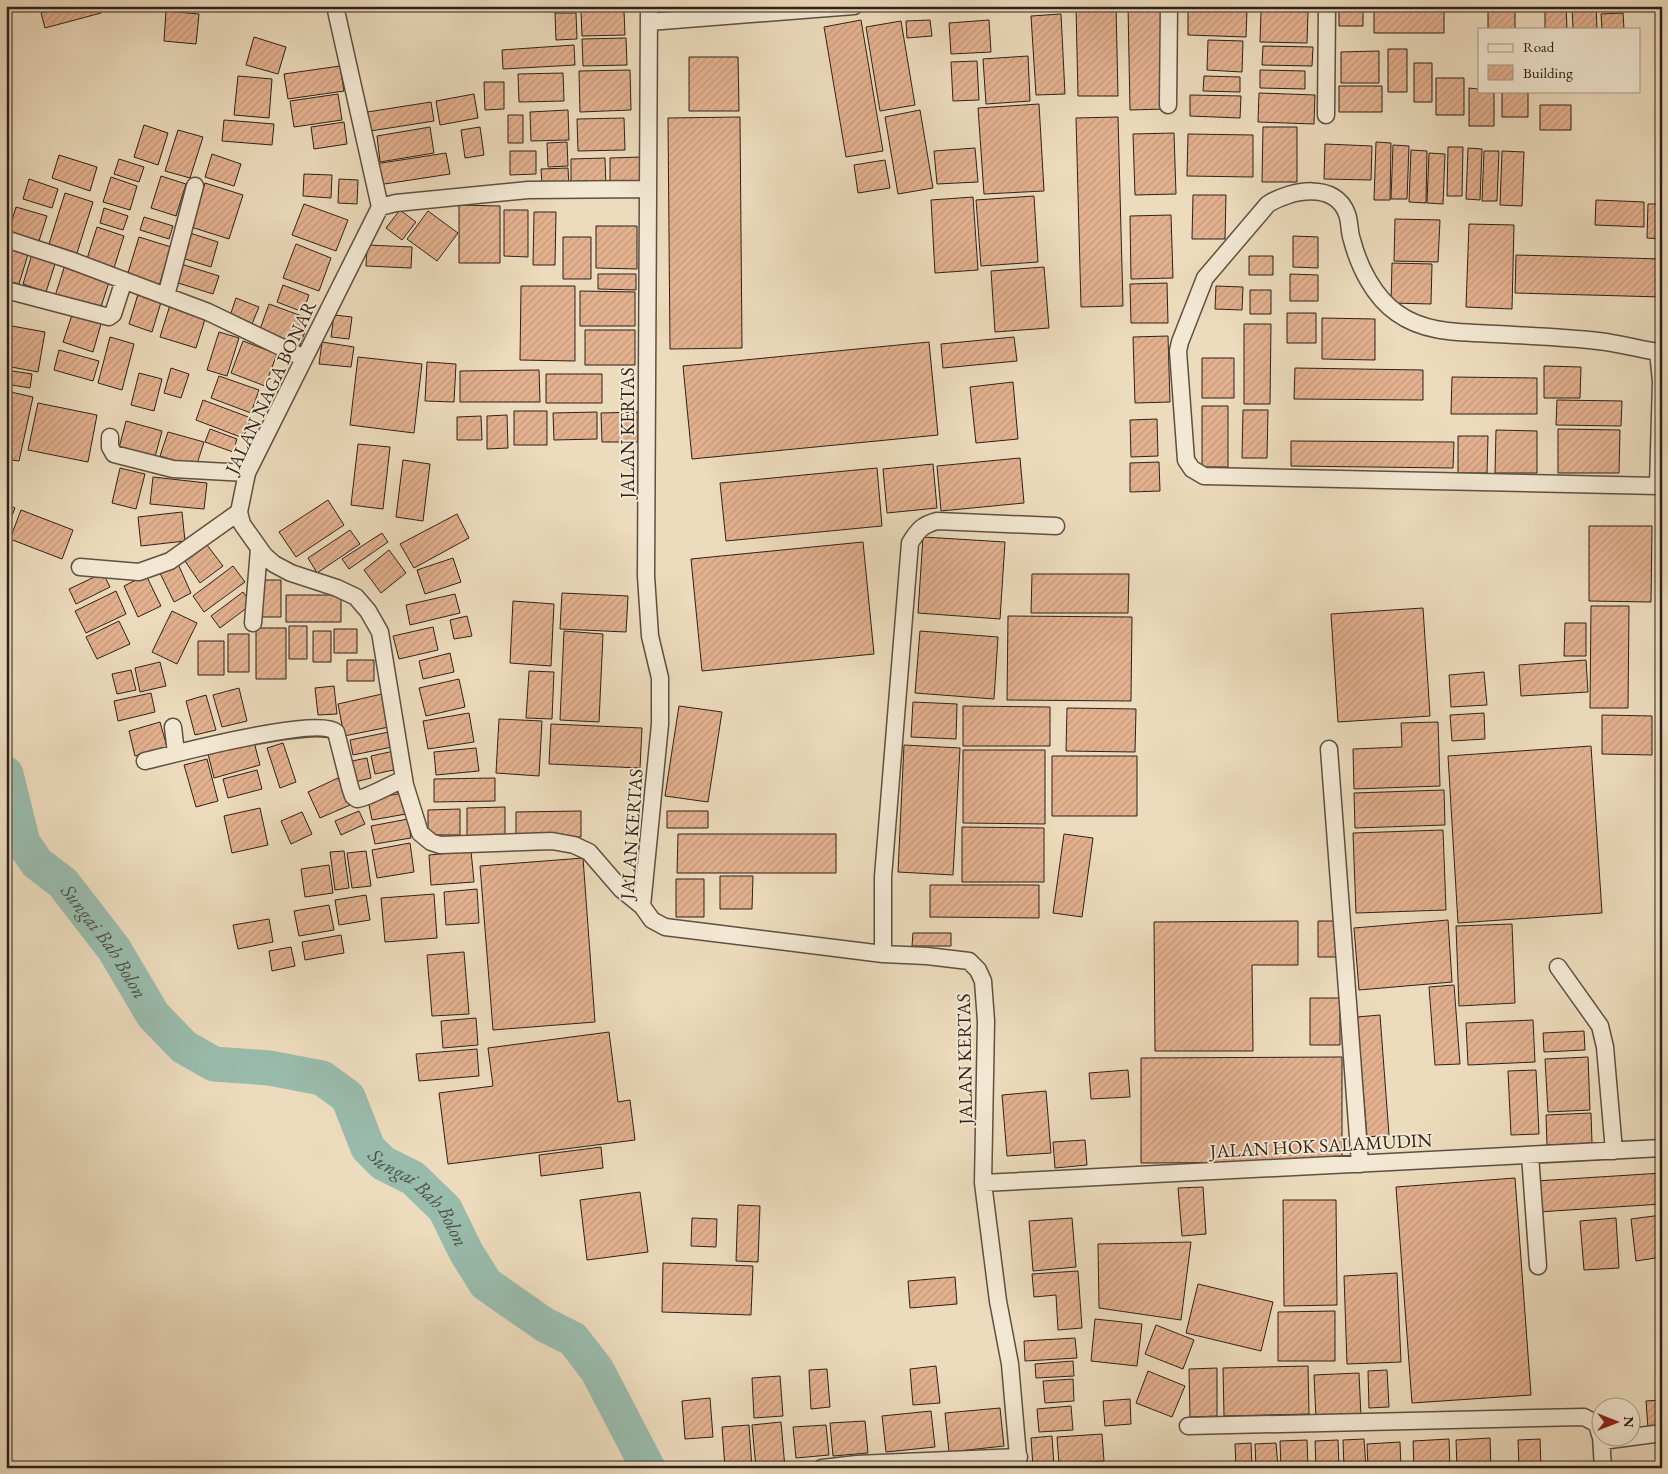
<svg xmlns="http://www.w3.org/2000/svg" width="1668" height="1474" font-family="'EB Garamond',serif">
	<defs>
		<pattern id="building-hatch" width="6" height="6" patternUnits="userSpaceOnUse" patternTransform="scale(1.25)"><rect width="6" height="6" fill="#e4b18f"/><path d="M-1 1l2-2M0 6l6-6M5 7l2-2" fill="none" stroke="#c4987b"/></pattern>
	</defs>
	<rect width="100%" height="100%" fill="#ecdbbc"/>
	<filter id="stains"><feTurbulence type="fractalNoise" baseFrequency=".004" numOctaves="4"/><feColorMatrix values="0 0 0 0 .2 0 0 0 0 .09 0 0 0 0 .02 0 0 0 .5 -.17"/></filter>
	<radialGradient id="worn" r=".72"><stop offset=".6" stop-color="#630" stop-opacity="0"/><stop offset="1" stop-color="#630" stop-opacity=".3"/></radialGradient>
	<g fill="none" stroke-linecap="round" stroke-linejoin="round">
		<path stroke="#99bbac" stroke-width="35" id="s1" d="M6 774 23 843 37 863 63 883 114 949 153 1015 184 1047 214 1064 269 1068 322 1078 348 1097 368 1148 383 1163 413 1178 445 1209 466 1252 486 1284 545 1325 573 1339 597 1370 648 1468"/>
	</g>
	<path fill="url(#building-hatch)" stroke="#2e211a" d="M66 6H99L101 13 45 28 41 13Z
		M578 6H630L631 7 578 8Z
		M1076 6H1116L1118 96H1078Z
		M1128 6H1164L1166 109 1130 110Z
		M1255 6H1300V9L1255 8Z
		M1339 6H1363V26H1339Z
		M1374 6H1444V33H1374Z
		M1488 6H1515V29H1488Z
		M1545 6H1566L1567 29H1545Z
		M1572 6H1596L1597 29H1573Z
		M1603 6H1653V7L1603 8Z
		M1658 6H1662V19H1659Z
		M1188 8 1247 10 1246 37 1188 35Z
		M166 11 199 14 196 44 164 41Z
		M581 11H624L625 35 582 36Z
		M1261 11 1308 12 1307 43 1260 42Z
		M555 13H576L577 39 556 40Z
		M1623 13 1624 29H1602L1601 14Z
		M1061 14 1065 94 1036 95 1031 16Z
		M861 20 883 151 846 157 824 27Z
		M930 20 932 36 907 38 906 21Z
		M989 20 991 52 951 54 949 23Z
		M901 21 915 105 880 111 866 27Z
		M254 37 286 47 278 74 246 65Z
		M626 38 627 65 583 66 582 39Z
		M1208 40 1243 41 1242 72 1207 70Z
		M574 45 575 65 503 69 502 50Z
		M1263 46 1313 47 1312 66 1262 65Z
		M1388 49H1407V92H1388Z
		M1379 51V83H1341V52Z
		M1028 56 1030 101 986 104 983 59Z
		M689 57H738L739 111H689Z
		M977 61 979 100 953 101 951 62Z
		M1414 63H1432V102H1414Z
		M340 66 344 91 288 99 284 74Z
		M630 70 631 110 580 112 579 71Z
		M1260 70 1305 71V89L1260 88Z
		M563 73 564 101 519 102 518 74Z
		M238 76 272 79 269 118 234 115Z
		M1204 76 1240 77V92L1203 91Z
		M1436 78H1464V115H1436Z
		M484 82H504V109L485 110Z
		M1339 86H1382V112H1339Z
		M1469 88 1494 91V126H1469Z
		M1502 91H1528V117H1502Z
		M1259 93 1315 95 1314 124 1258 122Z
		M338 94 342 120 294 127 290 101Z
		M474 94 478 118 440 125 436 101Z
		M1190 95 1241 96 1240 118 1190 116Z
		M431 102 434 121 364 132 361 113Z
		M1039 104 1044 191 984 194 978 108Z
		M1540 105H1571V130H1540Z
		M568 110 569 140 531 141 530 112Z
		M920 110 933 188 898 194 885 117Z
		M508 115H523V143H508Z
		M740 117 742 348 670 349 668 118Z
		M1118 117 1123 306 1081 307 1076 118Z
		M624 118 625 150 578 151 577 119Z
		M224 120 274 124 272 145 222 141Z
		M344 122 347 144 314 149 311 127Z
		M144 125 168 133 158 165 134 157Z
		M430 127 434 153 380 162 377 136Z
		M480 127 484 155 465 158 461 130Z
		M1263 127H1297V182H1262Z
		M178 130 203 137 190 178 165 171Z
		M1174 133 1176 194 1135 195 1133 134Z
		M1188 134 1253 135V177L1187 176Z
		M567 142 568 166 548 167 547 143Z
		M1376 142 1391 143 1390 200H1374Z
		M1325 144 1372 146 1371 180 1324 179Z
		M1393 145 1409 146 1407 199H1391Z
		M1448 147H1463L1462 196H1447Z
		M975 148 978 182 937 184 934 151Z
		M1468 148 1482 149 1480 200 1466 199Z
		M1411 150 1427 151 1426 203 1409 202Z
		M510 151H536V174L510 175Z
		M1484 151H1499L1497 201H1482Z
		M1502 151 1524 152 1522 206 1500 205Z
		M446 153 450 174 378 185 375 164Z
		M1429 153 1445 154 1443 204 1427 203Z
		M212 154 241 164 234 186 205 177Z
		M59 155 97 167 90 191 52 178Z
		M641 157 642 182 610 183V158Z
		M605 158 606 187 571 188V159Z
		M119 159 144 167 139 182 114 174Z
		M885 160 890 188 858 193 854 165Z
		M568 168 569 186H542L541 169Z
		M304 174 332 175 331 198 303 196Z
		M161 176 186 184 176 216 151 208Z
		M111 177 137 186 130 210 103 202Z
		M29 179 58 189 52 208 23 199Z
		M339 179 358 180 357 204 338 203Z
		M205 183 243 195 229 239 191 227Z
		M65 193 93 202 77 253 49 244Z
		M1193 195H1226L1225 239H1192Z
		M1034 196 1038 262 981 266 976 200Z
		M973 197 978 270 935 273 931 200Z
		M1596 200 1644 202V227L1595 225Z
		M304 204 348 220 336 251 292 235Z
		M1648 204H1662V239L1647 238Z
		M459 205 500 206V263H459Z
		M16 207 47 216 37 247 7 237Z
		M104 208 128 216 123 230 100 223Z
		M400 210 416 222 402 240 386 228Z
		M504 210H528V257L504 256Z
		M428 211 458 233 437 261 407 239Z
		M534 212H556L555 265H533Z
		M1171 215 1173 278 1131 279 1130 216Z
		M144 217 173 226 169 239 140 230Z
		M1395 219 1440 220 1438 262 1394 261Z
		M1469 224 1514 225 1512 309 1466 307Z
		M596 226H637V269L596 268Z
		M97 227 124 236 113 271 86 262Z
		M190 233 218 242 211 267 182 258Z
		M1293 236 1318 237V268L1293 267Z
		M139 237 171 247 159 286 127 276Z
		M563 237H591V279H563Z
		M6 244 29 251 19 284 6 280Z
		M296 244 331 258 319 291 283 278Z
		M367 245 412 247 411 268 366 266Z
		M32 254 56 261 46 292 23 284Z
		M1516 255 1662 259V297L1515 293Z
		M1249 256H1273V275H1249Z
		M1392 263 1432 264 1431 304 1391 303Z
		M181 264 219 276 213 294 175 282Z
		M65 265 110 279 99 313 54 299Z
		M1044 267 1049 328 995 332 991 271Z
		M598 274H636V290L598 289Z
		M1290 274 1318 275V301H1290Z
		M1167 283 1168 323H1131L1130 284Z
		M283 285 309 295 303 312 277 302Z
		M521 286H575V361L520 360Z
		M1216 286 1243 287 1242 310 1215 309Z
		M1250 290H1271V314H1250Z
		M139 291 162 299 152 332 129 324Z
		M580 291 635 292V326H580Z
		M236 298 259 307 252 324 230 316Z
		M269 304 310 319 298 350 258 335Z
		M170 305 206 316 196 348 160 337Z
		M1287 313H1316V343H1287Z
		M72 315 101 324 93 352 63 342Z
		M334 315 352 317 349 339 331 337Z
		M1322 318 1375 319V360L1322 359Z
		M1244 324H1271L1270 404H1244Z
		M12 326 45 332 38 372 6 366Z
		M585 330H635V365H585Z
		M219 332 239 338 227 376 207 370Z
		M1168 336 1170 402 1135 403 1133 337Z
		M110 337 134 344 122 390 98 383Z
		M1014 337 1017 361 943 368 941 344Z
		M243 341 277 354 265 386 231 373Z
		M322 342 354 347 351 367 319 364Z
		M929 342 938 435 692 459 683 366Z
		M59 350 99 361 93 381 54 370Z
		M358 357 422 364 414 433 350 425Z
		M1202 358H1234V398H1202Z
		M427 362 456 364 454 402 425 401Z
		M1544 366 1581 367 1580 398H1544Z
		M171 368 189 374 181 398 164 393Z
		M1295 368 1423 370V400L1294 399Z
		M6 370 32 374 30 388 6 384Z
		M539 370 540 402H460V371Z
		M139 373 162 379 154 411 131 405Z
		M546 374H602V403H546Z
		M219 376 259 390 251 413 211 398Z
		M1452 377 1537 378V414H1451Z
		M1013 382 1018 439 976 443 970 387Z
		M6 391 33 397 19 461 6 459Z
		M203 400 251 418 243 438 196 420Z
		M1557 400 1622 401 1621 426 1556 425Z
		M38 403 97 415 88 462 28 450Z
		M1202 406H1228V467H1202Z
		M1243 410H1268L1267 458H1242Z
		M514 411H547V445H514Z
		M597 412V439L554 440 553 413Z
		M638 412V442H602L601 413Z
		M507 415 508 448 487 449V416Z
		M481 416 482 440H457V417Z
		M1157 419 1158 456 1131 457 1130 420Z
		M126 421 162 431 155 457 119 448Z
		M210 429 237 439 233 452 205 442Z
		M1558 429 1620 430 1619 473H1558Z
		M1496 430 1537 431V473H1495Z
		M168 432 204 442 196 467 160 456Z
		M1458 436H1488L1487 473H1458Z
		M1291 441 1454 442 1453 468 1291 466Z
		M358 444 390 447 383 509 351 505Z
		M1020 458 1024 503 941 511 937 466Z
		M403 460 430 464 423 521 396 517Z
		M1159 462 1160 491 1130 492V463Z
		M933 464 937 508 887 513 883 469Z
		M120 468 145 474 136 509 112 503Z
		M877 468 882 526 726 541 720 483Z
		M153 477 207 483 204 509 150 504Z
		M328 500 344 525 296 557 279 532Z
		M6 505 15 508 6 531Z
		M21 510 73 530 62 559 10 539Z
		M182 512 185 541 141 546 138 517Z
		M457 514 469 538 414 568 400 544Z
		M1589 526H1652L1651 602 1589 601Z
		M350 530 360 544 317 573 308 558Z
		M382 533 388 542 349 569 342 559Z
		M923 537 1005 542 1000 619 918 613Z
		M863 542 874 654 702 671 691 559Z
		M207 545 223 566 200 583 185 561Z
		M389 550 406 573 381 593 364 570Z
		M453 558 461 582 425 594 417 570Z
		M178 564 191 593 174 602 160 573Z
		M233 566 245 582 204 612 193 596Z
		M103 573 110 587 76 604 69 589Z
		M1032 574H1129L1128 613H1031Z
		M146 575 161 606 138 617 124 586Z
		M261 580H281V617H261Z
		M116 591 126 614 86 633 75 611Z
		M243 592 252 604 220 628 211 616Z
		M562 593 628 596 626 632 560 629Z
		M455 594 460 613 410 625 406 605Z
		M286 595H341V622H286Z
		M513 601 554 604 551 666 510 663Z
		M1591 606H1629L1628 708H1590Z
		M1423 608 1430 716 1338 722 1331 614Z
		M172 611 197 623 177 664 152 652Z
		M467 616 472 636 454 639 450 620Z
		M1008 616 1132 617 1131 701 1007 700Z
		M119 621 130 644 97 659 86 637Z
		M1565 623H1586V656H1564Z
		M289 626H307V659H289Z
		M433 627 438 650 399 659 393 636Z
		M256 628H286V679H256Z
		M334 629H357V653H334Z
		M313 631H331V662H313Z
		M564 631 603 634 599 722 560 720Z
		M920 631 998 637 994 699 915 693Z
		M228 634H249V672H228Z
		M198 641H224V675H198Z
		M450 653 454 672 423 679 419 661Z
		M347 660H374V681H347Z
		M1586 660 1588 692 1521 696 1519 665Z
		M160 662 166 686 140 692 135 668Z
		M131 670 136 690 117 694 112 674Z
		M529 671 554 672 552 719 526 718Z
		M1484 672 1487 705 1451 707 1449 675Z
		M459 679 465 707 426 716 419 688Z
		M334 686 337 714 318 715 315 688Z
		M239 688 247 721 222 727 213 695Z
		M151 693 155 712 118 721 114 701Z
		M382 694 389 727 344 736 338 704Z
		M206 695 216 730 195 735 186 701Z
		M913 702 957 704 956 739 911 737Z
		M679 706 722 712 708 802 665 796Z
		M963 706 1050 707V746H963Z
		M1067 708 1136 709 1135 752 1066 751Z
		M469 713 474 742 428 749 423 721Z
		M1484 713 1485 739 1452 741 1450 715Z
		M1602 715 1652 716V755L1602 754Z
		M499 719 542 721 539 776 496 773Z
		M160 722 167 747 135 756 129 731Z
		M1438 722 1440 786 1354 789 1353 749 1402 747 1401 723Z
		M551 724 642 728 640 768 549 764Z
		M389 732 392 747 353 755 350 740Z
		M253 738 260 765 214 778 207 750Z
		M283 743 296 782 280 788 267 748Z
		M904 745 960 748 953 875 898 872Z
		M1591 746 1602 913 1458 923 1448 756Z
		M476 748 479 771 436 775 434 752Z
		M963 750H1045V824L963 823Z
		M394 751 398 769 375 774 371 756Z
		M1052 756H1137V816H1052Z
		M367 758 371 778 351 783 347 762Z
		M207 759 218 801 196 807 184 765Z
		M257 770 262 789 228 798 223 779Z
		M338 778 350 805 320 818 308 792Z
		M495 778V801L434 802V779Z
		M1444 790 1445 825 1355 828 1354 793Z
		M402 793 406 814 372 820 368 800Z
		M505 807V836H467V808Z
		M260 808 268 845 232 853 224 816Z
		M460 809V835H428V810Z
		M359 811 365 824 341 835 335 821Z
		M581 811V837L516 838V812Z
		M667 811H708V828H667Z
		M302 812 312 834 291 844 281 821Z
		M408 819 411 838 375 844 371 826Z
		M962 827 1044 828V882H962Z
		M1443 830 1446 910 1356 913 1353 833Z
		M678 834H836V873H677Z
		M1064 834 1093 838 1082 917 1053 913Z
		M410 843 414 872 377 878 372 850Z
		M344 851 349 888 335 890 330 852Z
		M366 851 371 886 352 888 347 853Z
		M471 851 474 882 431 885 429 855Z
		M583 858 595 1022 493 1030 480 866Z
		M329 865 333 893 305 897 301 869Z
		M720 876H753L752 909H720Z
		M676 879H704V917H676Z
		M930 885H1039V918L930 917Z
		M477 889 479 923 446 925 444 892Z
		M434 894 437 938 385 942 381 898Z
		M366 895 370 920 339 925 335 900Z
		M329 905 334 930 299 936 294 911Z
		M269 919 273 942 238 949 233 925Z
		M1448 920 1452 982 1359 990 1354 928Z
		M1298 921V965H1252L1253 1051H1155L1154 922Z
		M1318 921H1337V957H1318Z
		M1512 924 1515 1003 1459 1006 1456 926Z
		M913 933H951V946H912Z
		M341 935 344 953 305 960 302 942Z
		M291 947 295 966 272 971 269 951Z
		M464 952 469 1014 432 1016 427 955Z
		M1454 985 1460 1064 1435 1065 1429 987Z
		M1310 998H1340V1045H1310Z
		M1380 1015 1389 1135 1367 1137 1357 1017Z
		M476 1018 478 1045 443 1048 441 1021Z
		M1533 1020 1535 1062 1468 1065 1466 1023Z
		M1584 1031 1585 1050 1544 1052 1543 1033Z
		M609 1032 618 1102 630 1100 635 1140 448 1164 439 1093 493 1086 488 1048Z
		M477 1049 479 1076 419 1081 416 1054Z
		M1342 1057V1162L1141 1163V1058Z
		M1588 1057 1590 1110 1548 1112 1545 1059Z
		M1128 1070 1130 1097 1091 1099 1089 1073Z
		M1536 1070 1539 1134 1511 1135 1508 1071Z
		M1046 1091 1051 1153 1007 1156 1002 1095Z
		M1591 1113 1592 1143 1547 1145 1546 1115Z
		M1085 1140 1087 1165 1055 1168 1053 1142Z
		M601 1147 603 1168 541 1176 539 1155Z
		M1662 1173V1204L1538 1212 1536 1181Z
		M1515 1178 1531 1395 1412 1403 1396 1187Z
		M1203 1187 1206 1234 1182 1236 1178 1188Z
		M640 1192 648 1252 587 1260 580 1200Z
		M1283 1200H1336L1337 1305 1284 1306Z
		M738 1205 760 1206 758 1262 736 1261Z
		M1662 1215V1257L1636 1261 1631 1219Z
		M692 1218 717 1219 716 1247 691 1246Z
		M1072 1218 1076 1267 1033 1271 1029 1221Z
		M1616 1218 1619 1268 1584 1270 1580 1221Z
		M1191 1242 1181 1320 1099 1308 1098 1244Z
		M663 1263 753 1266 751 1315 662 1312Z
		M1078 1271 1082 1328 1058 1330 1056 1295 1034 1297 1032 1274Z
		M1397 1273 1401 1362 1347 1364 1344 1276Z
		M955 1277 957 1304 910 1308 908 1281Z
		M1198 1284 1273 1302 1261 1351 1186 1333Z
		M1335 1311V1361H1278V1312Z
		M1095 1319 1142 1324 1137 1366 1091 1361Z
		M1156 1325 1194 1340 1183 1369 1145 1354Z
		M1075 1338 1077 1358 1025 1361 1024 1341Z
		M1073 1361 1074 1376 1036 1378 1035 1364Z
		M936 1366 940 1403 913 1405 910 1369Z
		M1308 1366 1309 1414 1224 1416 1223 1368Z
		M1217 1368V1416L1190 1417 1189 1369Z
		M827 1369 830 1407 811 1409 809 1370Z
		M1387 1370 1389 1407 1369 1408 1368 1371Z
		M1148 1371 1185 1386 1172 1417 1136 1403Z
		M1359 1373 1361 1417 1316 1419 1314 1375Z
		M780 1376 783 1416 754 1418 752 1378Z
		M1073 1379 1074 1401 1045 1403 1043 1381Z
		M710 1398 713 1437 685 1439 682 1401Z
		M1130 1399 1131 1424 1105 1426 1103 1401Z
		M1662 1400V1427L1648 1428 1646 1401Z
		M1071 1406 1073 1430 1039 1432 1037 1409Z
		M1000 1408 1004 1446 949 1452 945 1413Z
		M931 1411 935 1447 886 1452 882 1416Z
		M865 1421 868 1453 833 1456 830 1423Z
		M781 1422 785 1468H756L752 1425Z
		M749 1425 752 1468H725L722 1427Z
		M826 1425 829 1455 796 1458 793 1427Z
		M1102 1434 1104 1461 1059 1464 1057 1437Z
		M1052 1436 1054 1466 1033 1467 1031 1438Z
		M1490 1438 1491 1468H1457L1456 1440Z
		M1364 1439 1366 1468H1344L1343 1440Z
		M1449 1439 1450 1468H1414L1413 1441Z
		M1540 1439 1541 1468H1519L1518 1440Z
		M1307 1440 1308 1468H1281L1280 1441Z
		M1338 1440 1339 1468H1316L1315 1441Z
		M1400 1442 1401 1468H1368L1367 1444Z
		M1251 1443 1252 1468H1236L1235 1444Z
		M1276 1443 1278 1468H1256L1255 1444Z"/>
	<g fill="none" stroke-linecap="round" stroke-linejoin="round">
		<g stroke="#5e5042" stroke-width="19">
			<path id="street" d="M335 6 380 207
				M649 6 646 576 650 636 660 678V724L642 906 652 920 665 927 883 954 927 956 969 961 978 970 983 981 986 1021 983 1183 998 1301 1010 1364 1019 1468
				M649 22 854 6
				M1168 105 1169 6
				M1326 115 1327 6
				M6 239 70 260 208 312 304 358
				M6 290 109 317 113 314 124 280
				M166 296 195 186
				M110 437V447L114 454 173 469 247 473
				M1658 486 1661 381 1658 352C1638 349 1618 343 1598 341 1564 337 1530 336 1496 334 1462 332 1426 334 1397 313 1374 297 1359 267 1352 240 1349 232 1350 222 1347 214 1335 181 1291 190 1268 204L1205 278 1180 342 1178 351 1186 460 1192 469 1204 476 1658 486H1662
				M80 567 139 572 170 561 239 512
				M253 623 259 549
				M173 727 176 753
				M1329 749 1360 1164
				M145 761C174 754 318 716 336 732L350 787 353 796 357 799C368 798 391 784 404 779
				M642 906 621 889 589 852 574 845 552 841 440 845 431 842 420 833 405 785 380 632 368 611 356 597 337 588 291 573 274 564 264 555 242 524 239 512 247 473 380 207 396 203 528 190 648 189
				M883 954V877L910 543C918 530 922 525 937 521L1056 526
				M1558 967 1600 1026 1605 1047 1614 1151
				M1530 1155 1538 1266
				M983 1183 1662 1148
				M1188 1426 1584 1417 1597 1424 1600 1435
				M1601 1436 1603 1468
				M1602 1441 1662 1433
				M822 1468 857 1464
				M856 1468 857 1464 1019 1457"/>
		</g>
		<use href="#street" stroke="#f3e8d3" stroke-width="16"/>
	</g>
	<g text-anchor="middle" stroke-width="4" stroke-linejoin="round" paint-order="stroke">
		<g font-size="19" fill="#2e211a" stroke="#f3e8d3">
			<text transform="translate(270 387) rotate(-65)" y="7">JALAN NAGA BONAR</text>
			<text transform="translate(627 433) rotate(-90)" y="7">JALAN KERTAS</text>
			<text transform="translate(631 834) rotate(-86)" y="7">JALAN KERTAS</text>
			<text transform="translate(964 1059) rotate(-91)" y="7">JALAN KERTAS</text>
			<text transform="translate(1321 1145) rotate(-3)" y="7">JALAN HOK SALAMUDIN</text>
		</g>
		<g font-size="20" font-style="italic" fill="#4e4f46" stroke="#f3e8d3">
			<text dy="7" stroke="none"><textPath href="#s1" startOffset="200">Sungai Bah Bolon</textPath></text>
			<text dy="7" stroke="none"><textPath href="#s1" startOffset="636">Sungai Bah Bolon</textPath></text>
		</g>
	</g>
	<rect width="1668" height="1474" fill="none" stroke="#ecdbbc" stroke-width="25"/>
	<rect x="8" y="8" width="1653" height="1459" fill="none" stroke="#2e211a" stroke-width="2.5"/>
	<rect x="12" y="12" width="1643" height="1449" fill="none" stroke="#2e211a"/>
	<rect x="1478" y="28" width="162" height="65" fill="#f3e8d3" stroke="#a49889"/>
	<rect x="1488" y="44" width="25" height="8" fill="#f3e8d3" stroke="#a49889"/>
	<text x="1523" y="52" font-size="15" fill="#2e211a">Road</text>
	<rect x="1488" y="65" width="25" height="15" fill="url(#building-hatch)" stroke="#a49889"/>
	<text x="1523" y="78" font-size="15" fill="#2e211a">Building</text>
	<g transform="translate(1616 1422) rotate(90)"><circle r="24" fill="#f3e8d3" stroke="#a49889"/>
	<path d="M0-4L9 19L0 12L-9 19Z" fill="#8f2418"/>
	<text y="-8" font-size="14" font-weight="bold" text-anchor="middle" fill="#2e211a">N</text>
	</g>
	<rect width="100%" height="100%" filter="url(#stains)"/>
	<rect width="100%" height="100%" fill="url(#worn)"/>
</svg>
